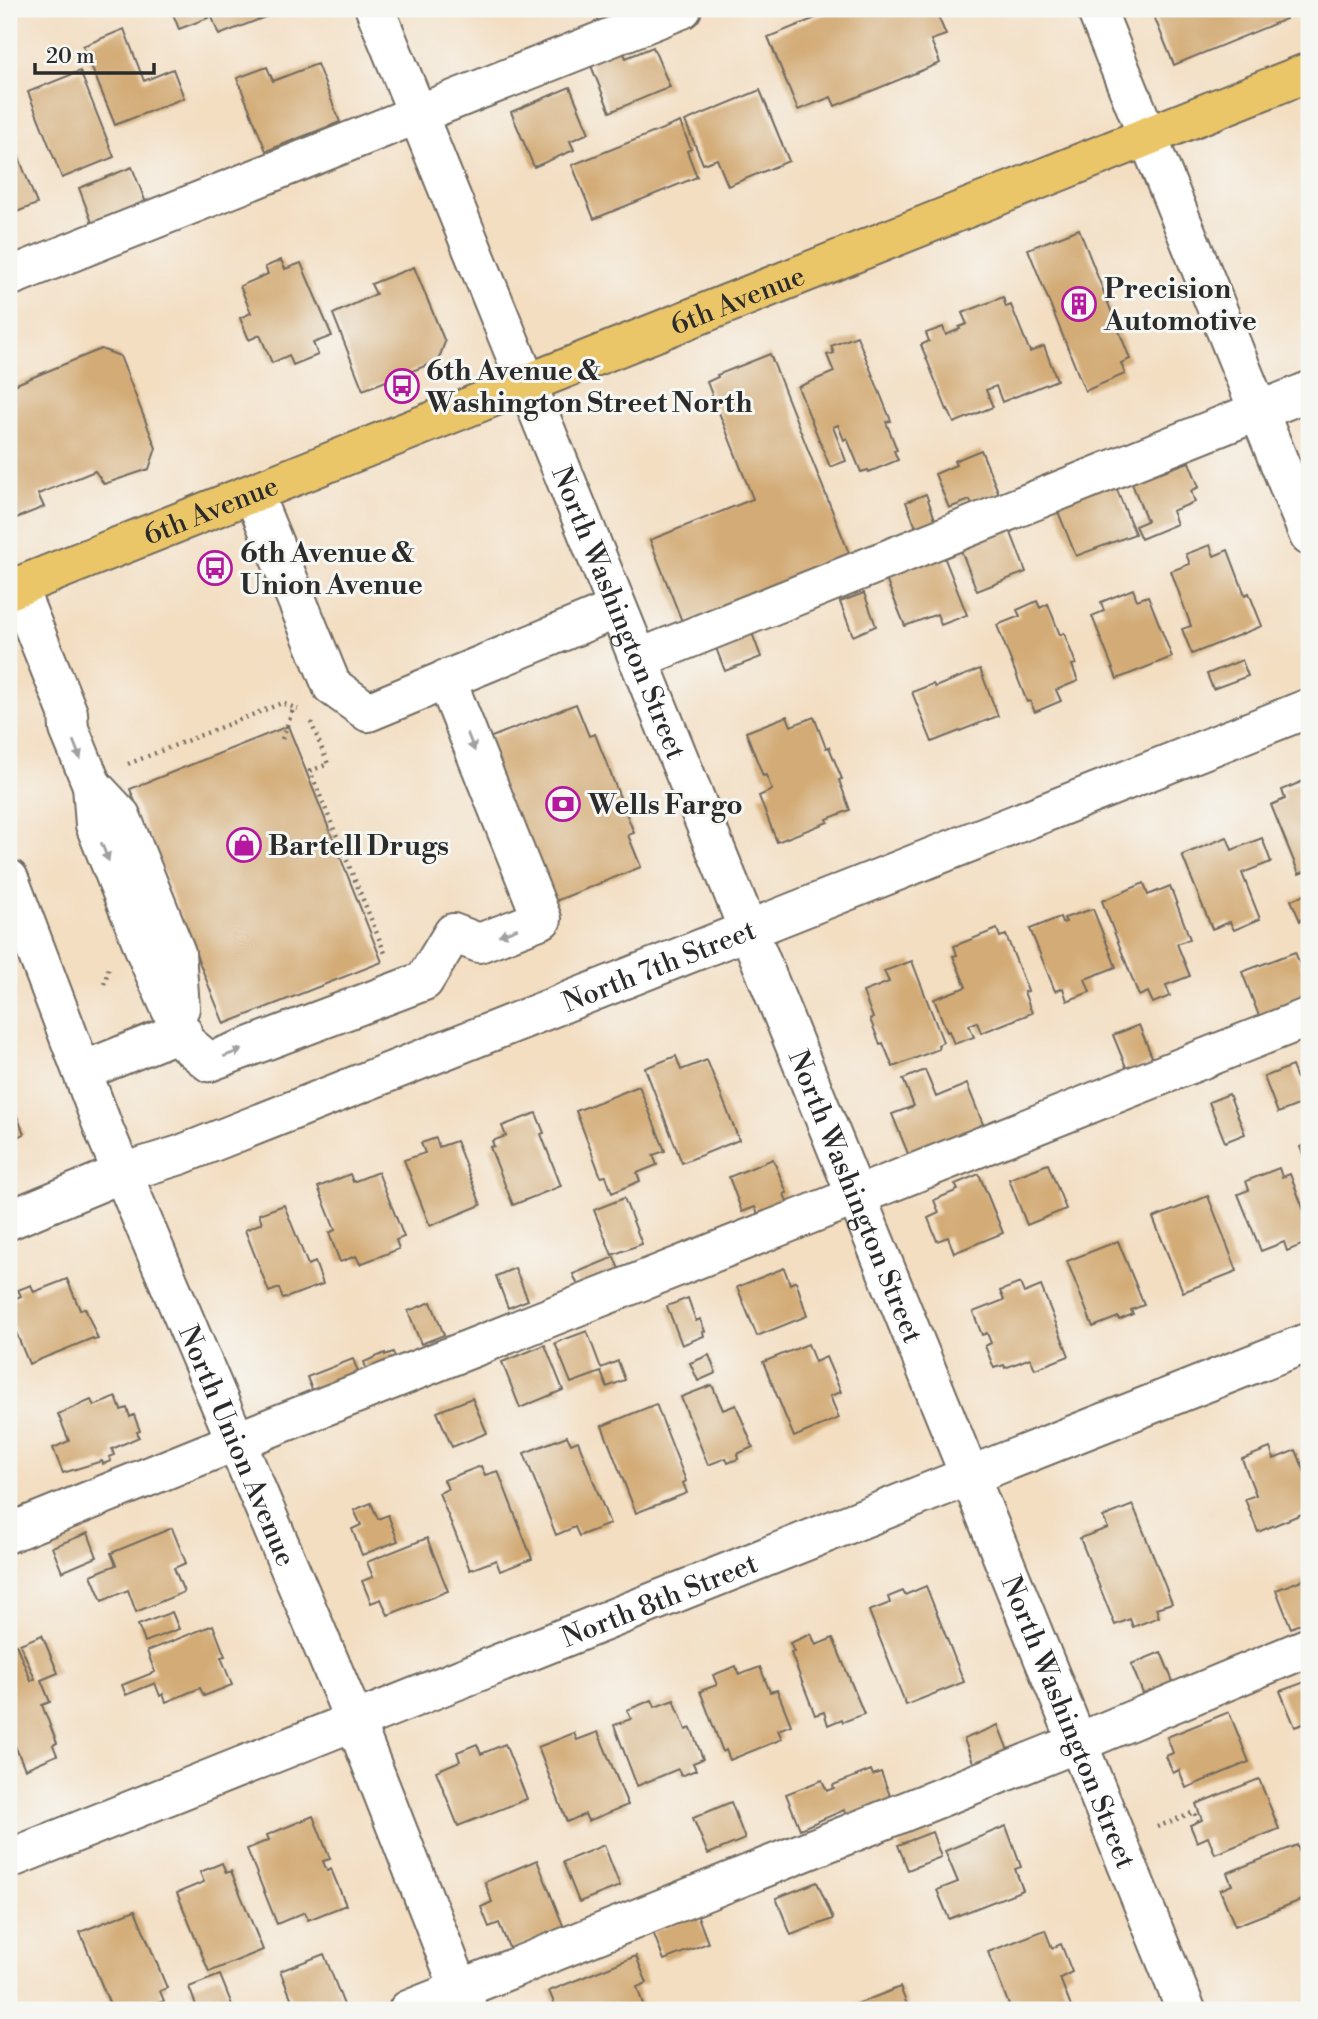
<svg xmlns="http://www.w3.org/2000/svg" width="1318" height="2019" font-family="'Libre Bodoni',serif">
	<rect width="100%" height="100%" fill="#f6f6f2"/>
	<filter id="ink" filterUnits="userSpaceOnUse"><feTurbulence type="fractalNoise" baseFrequency=".0143" numOctaves="2"/><feDisplacementMap in="SourceGraphic" scale="14" xChannelSelector="R" yChannelSelector="G"/><feConvolveMatrix kernelMatrix="1 2 1 2 8 2 1 2 1" color-interpolation-filters="sRGB"/></filter>
	<filter id="wash" filterUnits="userSpaceOnUse"><feTurbulence type="fractalNoise" baseFrequency=".00686" numOctaves="4" result="noise"/><feDisplacementMap in="SourceGraphic" scale="28" xChannelSelector="R" yChannelSelector="G"/><feGaussianBlur stdDeviation="1.57" result="paint"/><feColorMatrix in="noise" values="0 0 0 0 0 0 0 0 0 0 0 0 0 0 0 0 0 1.4 0 .05"/><feComposite in="paint" operator="in"/></filter>
	<g filter="url(#wash)">
		<rect width="100%" height="100%" fill="#f3dec2"/>
		<g id="blocks">
			<path fill="#d3ab76" d="M171 9H204L208 18 179 29Z
				M209 9H286L219 35Z
				M601 9H640L606 22Z
				M838 9H935L946 35 931 40 940 63 835 106 831 97 798 110 768 37Z
				M1151 9H1282L1286 19 1174 65Z
				M124 29 144 81 173 69 184 98 115 125 83 46Z
				M619 43 626 58 653 47 670 87 610 112 587 56Z
				M317 64 340 122 266 151 237 78 267 67 273 81Z
				M80 71 114 157 62 178 28 92Z
				M570 87 589 133 570 141 574 150 534 167 511 112Z
				M760 90 789 161 728 186 717 159 703 164 685 121Z
				M680 122 691 149 687 151 697 177 594 219 572 165Z
				M9 132 37 204 9 215Z
				M132 167 146 203 93 225 79 188Z
				M1079 229 1130 359 1121 363 1125 374 1085 391 1028 249Z
				M281 260 285 269 301 263 332 336 313 343 318 355 293 365 289 355 272 363 260 335 249 340 240 318 251 313 240 286 268 274 265 267Z
				M414 267 445 342 438 361 363 390 333 314 376 294 371 284Z
				M1003 297 1006 307 1011 305 1030 352 1044 346 1057 380 1002 402 996 386 986 390 993 407 954 423 948 409 947 410 921 345 929 341 926 333 943 327 946 335 960 329 959 327 967 324 962 313Z
				M857 336 891 421 886 422 897 450 894 451 898 460 869 472 868 470 861 472 847 438 844 440 838 425 833 427 846 461 830 467 798 387 834 372 827 355 834 353 831 346Z
				M101 349 120 356 156 448 149 469 104 484 95 471 38 494 44 507 9 521V387Z
				M770 354 851 558 683 624 650 540 753 499 707 382 718 377 717 375Z
				M981 450 999 494 972 505 970 500 949 508 935 474 956 465 954 461Z
				M1156 461 1161 472 1189 462 1199 487 1191 491 1195 502 1172 511 1177 524 1141 539 1135 526 1147 521 1131 481Z
				M1113 480 1135 534 1076 556 1055 504Z
				M926 494 936 522 917 530 906 502Z
				M1008 525 1026 572 977 591 959 545Z
				M1210 545 1214 556 1228 550 1245 595 1249 593 1262 626 1192 654 1182 629 1191 626 1171 571 1190 564 1186 554Z
				M943 554 967 615 941 625 937 614 905 626 885 577Z
				M1133 589 1137 600 1148 596 1172 657 1117 679 1092 616 1104 611 1101 602Z
				M864 593 876 626 853 636 840 602Z
				M1037 601 1040 608 1048 604 1060 635 1064 633 1076 664 1072 665 1078 681 1056 690 1061 701 1035 712 1030 701 1027 702 997 625 1020 616 1017 610Z
				M752 633 761 657 725 671 716 648Z
				M1242 660 1248 676 1213 689 1207 674Z
				M980 669 998 716 932 742 912 692 933 684 935 687Z
				M576 704 589 736 595 734 634 833 628 835 641 867 548 904 484 740Z
				M787 716 791 726 814 717 826 748 829 747 842 779 839 780 850 810 827 819 828 822 777 842 759 796 772 790 766 775 763 776 746 732Z
				M288 726 382 962 224 1024 130 789Z
				M1308 779 1309 870 1299 874 1271 805 1285 799 1282 790Z
				M1227 837 1232 850 1262 838 1271 862 1242 873 1260 919 1234 930 1230 922 1212 929 1182 855Z
				M1144 883 1148 895 1170 886 1190 939 1177 944 1190 976 1166 985 1170 996 1153 1003 1148 992 1139 996 1102 901Z
				M1309 893V918L1300 921 1291 900Z
				M1093 909 1116 967 1085 979 1090 992 1067 1001 1063 988 1055 991 1030 929 1060 917 1062 923 1066 922 1064 918Z
				M997 929 1000 937 1006 935 1028 991 1024 992 1032 1013 981 1033 977 1022 969 1025 974 1037 954 1044 949 1031 947 1032 934 999 966 987 953 956 957 955 954 946Z
				M1295 952 1309 987V1001L1261 1021 1242 972Z
				M912 961 943 1042 938 1045 939 1049 893 1067 883 1043 880 1044 870 1019 873 1018 863 992 889 982 884 971Z
				M1139 1025 1154 1062 1128 1072 1113 1035Z
				M676 1056 681 1070 707 1060 739 1140 682 1163 645 1068Z
				M1292 1066 1306 1102 1278 1113 1264 1077Z
				M925 1070 936 1097 967 1084 988 1137 913 1166 892 1114 914 1106 903 1079Z
				M639 1086 665 1151 653 1155 657 1165 637 1173 640 1181 612 1193 606 1176 601 1177 576 1111Z
				M1229 1094 1245 1134 1225 1142 1209 1102Z
				M9 1095 24 1134 9 1140Z
				M536 1113 544 1133 541 1134 561 1186 513 1205 490 1147 494 1146 492 1141 506 1136 502 1126Z
				M436 1138 439 1147 456 1141 481 1205 430 1226 404 1160 425 1153 421 1143Z
				M1309 1143V1169L1300 1147Z
				M773 1159 787 1193 784 1194 792 1214 762 1225 755 1207 742 1212 729 1177Z
				M1048 1164 1066 1209 1027 1225 1009 1179Z
				M1279 1168 1282 1177 1290 1174 1309 1224V1232L1307 1233 1309 1242 1287 1251 1284 1242 1261 1251 1238 1194 1249 1190 1246 1181Z
				M378 1172 404 1237 396 1240 399 1249 360 1264 356 1256 340 1262 329 1233 335 1230 318 1187 350 1174 353 1182Z
				M979 1174 1003 1233 954 1253 948 1237 937 1241 928 1218 939 1213 934 1200 958 1190 955 1184Z
				M1208 1196 1237 1271 1183 1292 1153 1218Z
				M624 1198 642 1244 612 1255 594 1210Z
				M284 1205 308 1265 315 1262 323 1284 283 1299 279 1288 269 1292 245 1230 262 1223 259 1214Z
				M1118 1241 1144 1305 1131 1310 1133 1314 1119 1320 1118 1317 1093 1327 1067 1261Z
				M614 1257 623 1279 582 1295 573 1274Z
				M515 1268 528 1300 508 1308 496 1276Z
				M784 1268 790 1284 796 1281 807 1316 757 1336 737 1287Z
				M67 1279 80 1310 85 1308 98 1339 94 1340 93 1338 29 1364 9 1315V1301L21 1296 18 1290 31 1285 34 1292Z
				M1020 1283 1024 1293 1041 1286 1069 1356 1035 1369 1030 1358 1005 1368 1004 1365 994 1368 985 1346 991 1343 987 1333 982 1335 973 1312 1004 1300 1000 1291Z
				M688 1298 696 1321 700 1319 705 1331 703 1332 704 1336 682 1345 667 1306Z
				M431 1302 444 1335 421 1344 408 1311Z
				M587 1331 601 1368 618 1361 625 1380 607 1387 601 1372 571 1383 555 1343Z
				M808 1344 815 1362 826 1357 841 1392 830 1396 839 1418 794 1437 763 1362Z
				M545 1345 563 1390 520 1408 502 1362Z
				M393 1352 399 1368 370 1379 364 1362 385 1353V1355Z
				M709 1355 716 1373 698 1381 690 1363Z
				M353 1359 363 1384 317 1402 307 1377Z
				M712 1385 723 1410 736 1405 753 1447 737 1454 738 1459 728 1463 726 1458 708 1465 681 1397Z
				M116 1397 121 1410 127 1408 130 1417 134 1415 140 1431 137 1432 139 1437 112 1449 114 1455 109 1457 111 1461 103 1464 102 1461 63 1473 53 1448 69 1441 58 1414 91 1400 94 1406Z
				M472 1398 487 1433 452 1447 437 1412Z
				M656 1404 686 1481 683 1483 687 1493 636 1513 602 1426Z
				M567 1436 571 1444 578 1441 610 1524 579 1536 575 1527 556 1535 524 1453Z
				M1270 1448 1274 1459 1296 1450 1309 1482V1511L1258 1532 1245 1499 1256 1495 1242 1459Z
				M481 1466 485 1475 498 1471 532 1559 500 1571 496 1560 470 1570 439 1493 448 1489 444 1480Z
				M371 1503 378 1519 388 1515 398 1541 362 1555 352 1529 361 1525 354 1510Z
				M1133 1505 1172 1603 1156 1608 1159 1617 1133 1627 1130 1619 1115 1625 1080 1538 1108 1528 1103 1517Z
				M172 1528 186 1563 174 1568 184 1592 136 1612 128 1590 102 1601 91 1575 116 1565 111 1553Z
				M88 1533 97 1557 62 1572 52 1547Z
				M427 1538 448 1591 388 1615 381 1599 371 1603 362 1581 373 1577 367 1562Z
				M1309 1577V1620L1291 1628 1276 1590Z
				M926 1586 964 1682 906 1705 869 1611 890 1603 888 1597 903 1591 905 1595Z
				M172 1612 179 1629 145 1642 138 1625Z
				M213 1625 225 1656 221 1657 232 1685 204 1696 200 1688 166 1702 163 1694 160 1696 155 1683 126 1695 122 1685 155 1672 147 1651Z
				M811 1634 816 1645 833 1638 864 1714 843 1722 842 1719 828 1725 824 1712 815 1715 791 1653 794 1652 790 1643Z
				M42 1635 58 1673 41 1680 50 1702 42 1705 57 1743 53 1745 57 1755 25 1769 9 1732V1647L16 1644 31 1681 35 1679 20 1644Z
				M1161 1652 1174 1684 1144 1696 1131 1664Z
				M736 1666 739 1675 760 1667 770 1692 777 1690 791 1725 778 1730 782 1739 730 1760 726 1750 723 1752 700 1691 717 1685 713 1675Z
				M1305 1682 1309 1693V1722L1295 1727 1280 1691Z
				M652 1700 655 1707 674 1700 686 1730 691 1728 703 1759 693 1763 696 1770 681 1776 678 1769 637 1786 614 1725 631 1719 627 1710Z
				M1229 1712 1249 1762 1186 1788 1179 1770 1173 1773 1166 1756 1173 1753 1167 1737Z
				M998 1725 1011 1758 977 1772 964 1739Z
				M598 1732 628 1805 588 1821 585 1814 567 1822 538 1747 574 1733 577 1740Z
				M477 1744 481 1754 505 1744 527 1799 458 1826 436 1771 460 1761 457 1752Z
				M871 1770 873 1775 881 1772 892 1801 849 1822 844 1810 800 1829 786 1794 822 1780 827 1791 834 1788 833 1785Z
				M1259 1779 1279 1829 1215 1854 1208 1837 1197 1842 1190 1825 1202 1820 1196 1804Z
				M731 1802 745 1839 708 1854 693 1818Z
				M313 1816 330 1859 323 1861 327 1871 331 1869 346 1905 308 1920 305 1912 277 1924 247 1849 269 1840 267 1835Z
				M1006 1826 1021 1867 1015 1869 1023 1890 949 1919 937 1890 958 1882 945 1851Z
				M932 1832 941 1857 908 1870 898 1845Z
				M604 1845 620 1886 579 1902 563 1862Z
				M1297 1845 1299 1851 1309 1847V1897L1235 1926 1220 1890 1232 1885 1227 1873Z
				M537 1860 564 1928 510 1950 499 1923 489 1927 481 1907 492 1902 485 1882Z
				M222 1863 226 1873 231 1871 263 1950 209 1972 177 1893 204 1882 200 1872Z
				M817 1882 833 1919 791 1935 776 1898Z
				M135 1910 167 1988 160 1991 164 2001 140 2010H125L123 2005 112 2010 80 1932Z
				M697 1914 708 1943 664 1960 653 1932Z
				M1045 1930 1052 1948 1061 1944 1072 1972 1060 1978 1071 2007 1062 2010H1011L988 1952Z
				M324 1954 346 2010H296L280 1971Z
				M636 1956 647 1983 637 1987 645 2010H557L549 1991Z
				M220 1975 234 2010H198L189 1987Z
				M900 1987 909 2010H842Z"/>
		</g>
	</g>
	<g filter="url(#ink)">
		<use href="#blocks" fill-opacity="0" stroke="#716a60" stroke-width="2"/>
		<g fill="none" stroke-linecap="round" stroke-linejoin="round">
			<g stroke="#716a60" stroke-width="42">
				<g id="minor">
					<path id="s1" d="M375 9 1186 2010"/>
					<path d="M1096 9 1309 536"/>
					<path d="M9 277 682 9"/>
					<path d="M253 493 332 686 368 712 617 609"/>
					<path d="M17 586 68 713 69 729 92 785 95 825 150 963 186 1043 209 1062 424 981 453 933 479 943 542 919 446 679"/>
					<path d="M638 659 1309 391"/>
					<path d="M92 785 121 816 176 953 180 1008"/>
					<path id="s2" d="M9 879 105 1132 355 1722 468 2010"/>
					<path d="M83 1071 182 1031"/>
					<path id="s3" d="M9 1220 122 1173 180 1155 1309 708"/>
					<path d="M9 1533 237 1441 1309 1017"/>
					<path id="s4" d="M9 1859 969 1476 1309 1342"/>
					<path d="M408 2010 1077 1743 1309 1647"/>
				</g>
			</g>
			<g stroke="#716a60" stroke-width="42">
				<g id="major">
					<path id="s5" d="M9 590 1309 72"/>
				</g>
			</g>
			<path stroke="#716a60" stroke-width="4.5" stroke-dasharray="2 5" stroke-linecap="butt" d="M311 722 328 764 310 771 385 953
				M282 739 294 707
				M128 764 282 703 298 709
				M104 984 109 968
				M1157 1827 1194 1812 1198 1822"/>
			<use href="#minor" stroke="#fff" stroke-width="38"/>
			<use href="#major" stroke="#ebc669" stroke-width="38"/>
		</g>
		<defs><path id="oneway-solid" d="M-6-.8H1V-3.2L6.5 0L1 3.2V.8H-6Z" transform="scale(1.75)"/></defs>
		<g fill="#a0a0a0">
			<use href="#oneway-solid" transform="translate(471 742) rotate(68)"/>
			<use href="#oneway-solid" transform="translate(77 750) rotate(68)"/>
			<use href="#oneway-solid" transform="translate(105 852) rotate(68)"/>
			<use href="#oneway-solid" transform="translate(508 932) rotate(159)"/>
			<use href="#oneway-solid" transform="translate(233 1053) rotate(-21)"/>
		</g>
	</g>
	<defs>
		<g id="building-ring" transform="scale(1.75)"><circle r="9.5" fill="#f6f6f2" stroke="#b5179e" stroke-width="1.5"/><path d="M-4-6H4V6H1V3H-1V6H-4ZM-2.5-4.3h1.7v1.8h-1.7ZM.8-4.3h1.7v1.8H.8ZM-2.5-1h1.7V.8h-1.7ZM.8-1h1.7V.8H.8Z" fill="#b5179e"/></g>
		<g id="bus-ring" transform="scale(1.75)"><circle r="9.5" fill="#f6f6f2" stroke="#b5179e" stroke-width="1.5"/><path d="M-5-6H5V4H4V6H2V4H-2V6H-4V4H-5ZM-3.5-4V0h7V-4ZM-3.5 1.2v1.5H-2V1.2ZM2 1.2v1.5H3.5V1.2Z" fill="#b5179e"/></g>
		<g id="bank-ring" transform="scale(1.75)"><circle r="9.5" fill="#f6f6f2" stroke="#b5179e" stroke-width="1.5"/><path d="M-6-4H6V4H-6ZM0-2.3a2.3 2.3 0 1 0 0 4.6a2.3 2.3 0 1 0 0-4.6Z" fill="#b5179e"/></g>
		<g id="shop-ring" transform="scale(1.75)"><circle r="9.5" fill="#f6f6f2" stroke="#b5179e" stroke-width="1.5"/><path d="M-5-2.5h2.3a2.7 3.5 0 0 1 5.4 0H5L5.5 6h-11ZM-1.5-2.5h3a1.5 2.3 0 0 0-3 0Z" fill="#b5179e"/></g>
	</defs>
	<g fill-rule="evenodd">
		<use href="#building-ring" x="1079" y="304"/>
		<use href="#bus-ring" x="402" y="386"/>
		<use href="#bus-ring" x="215" y="568"/>
		<use href="#bank-ring" x="563" y="804"/>
		<use href="#shop-ring" x="244" y="845"/>
	</g>
	<g text-anchor="middle" stroke-width="6" stroke-linejoin="round" paint-order="stroke">
		<g font-size="28" font-weight="bold" fill="#2b2b2b" stroke="#f6f6f2" text-anchor="start">
			<text x="1104" y="298">Precision<tspan x="1104" dy="32">Automotive</tspan></text>
			<text x="426" y="380">6th Avenue &amp;<tspan x="426" dy="32">Washington Street North</tspan></text>
			<text x="240" y="562">6th Avenue &amp;<tspan x="240" dy="32">Union Avenue</tspan></text>
			<text x="588" y="814">Wells Fargo</text>
			<text x="268" y="855">Bartell Drugs</text>
		</g>
		<g font-size="28" fill="#2b2b2b" stroke="#f6f6f2">
			<text dy="10" stroke="none"><textPath href="#s5" startOffset="784">6th Avenue</textPath></text>
			<text dy="10" stroke="none"><textPath href="#s5" startOffset="217">6th Avenue</textPath></text>
			<text dy="10" stroke="none"><textPath href="#s1" startOffset="651">North Washington Street</textPath></text>
			<text dy="10" stroke="none"><textPath href="#s3" startOffset="698">North 7th Street</textPath></text>
			<text dy="10" stroke="none"><textPath href="#s1" startOffset="1281">North Washington Street</textPath></text>
			<text dy="10" stroke="none"><textPath href="#s2" startOffset="611">North Union Avenue</textPath></text>
			<text dy="10" stroke="none"><textPath href="#s4" startOffset="700">North 8th Street</textPath></text>
			<text dy="10" stroke="none"><textPath href="#s1" startOffset="1848">North Washington Street</textPath></text>
		</g>
	</g>
	<rect width="1318" height="2019" fill="none" stroke="#f6f6f2" stroke-width="35"/>
	<path d="M35 63v10h119v-10" fill="none" stroke="#2b2b2b" stroke-width="3.5"/>
	<text x="46" y="63" font-size="21" fill="#2b2b2b" stroke="#f6f6f2" stroke-width="5" paint-order="stroke">20 m</text>
</svg>
